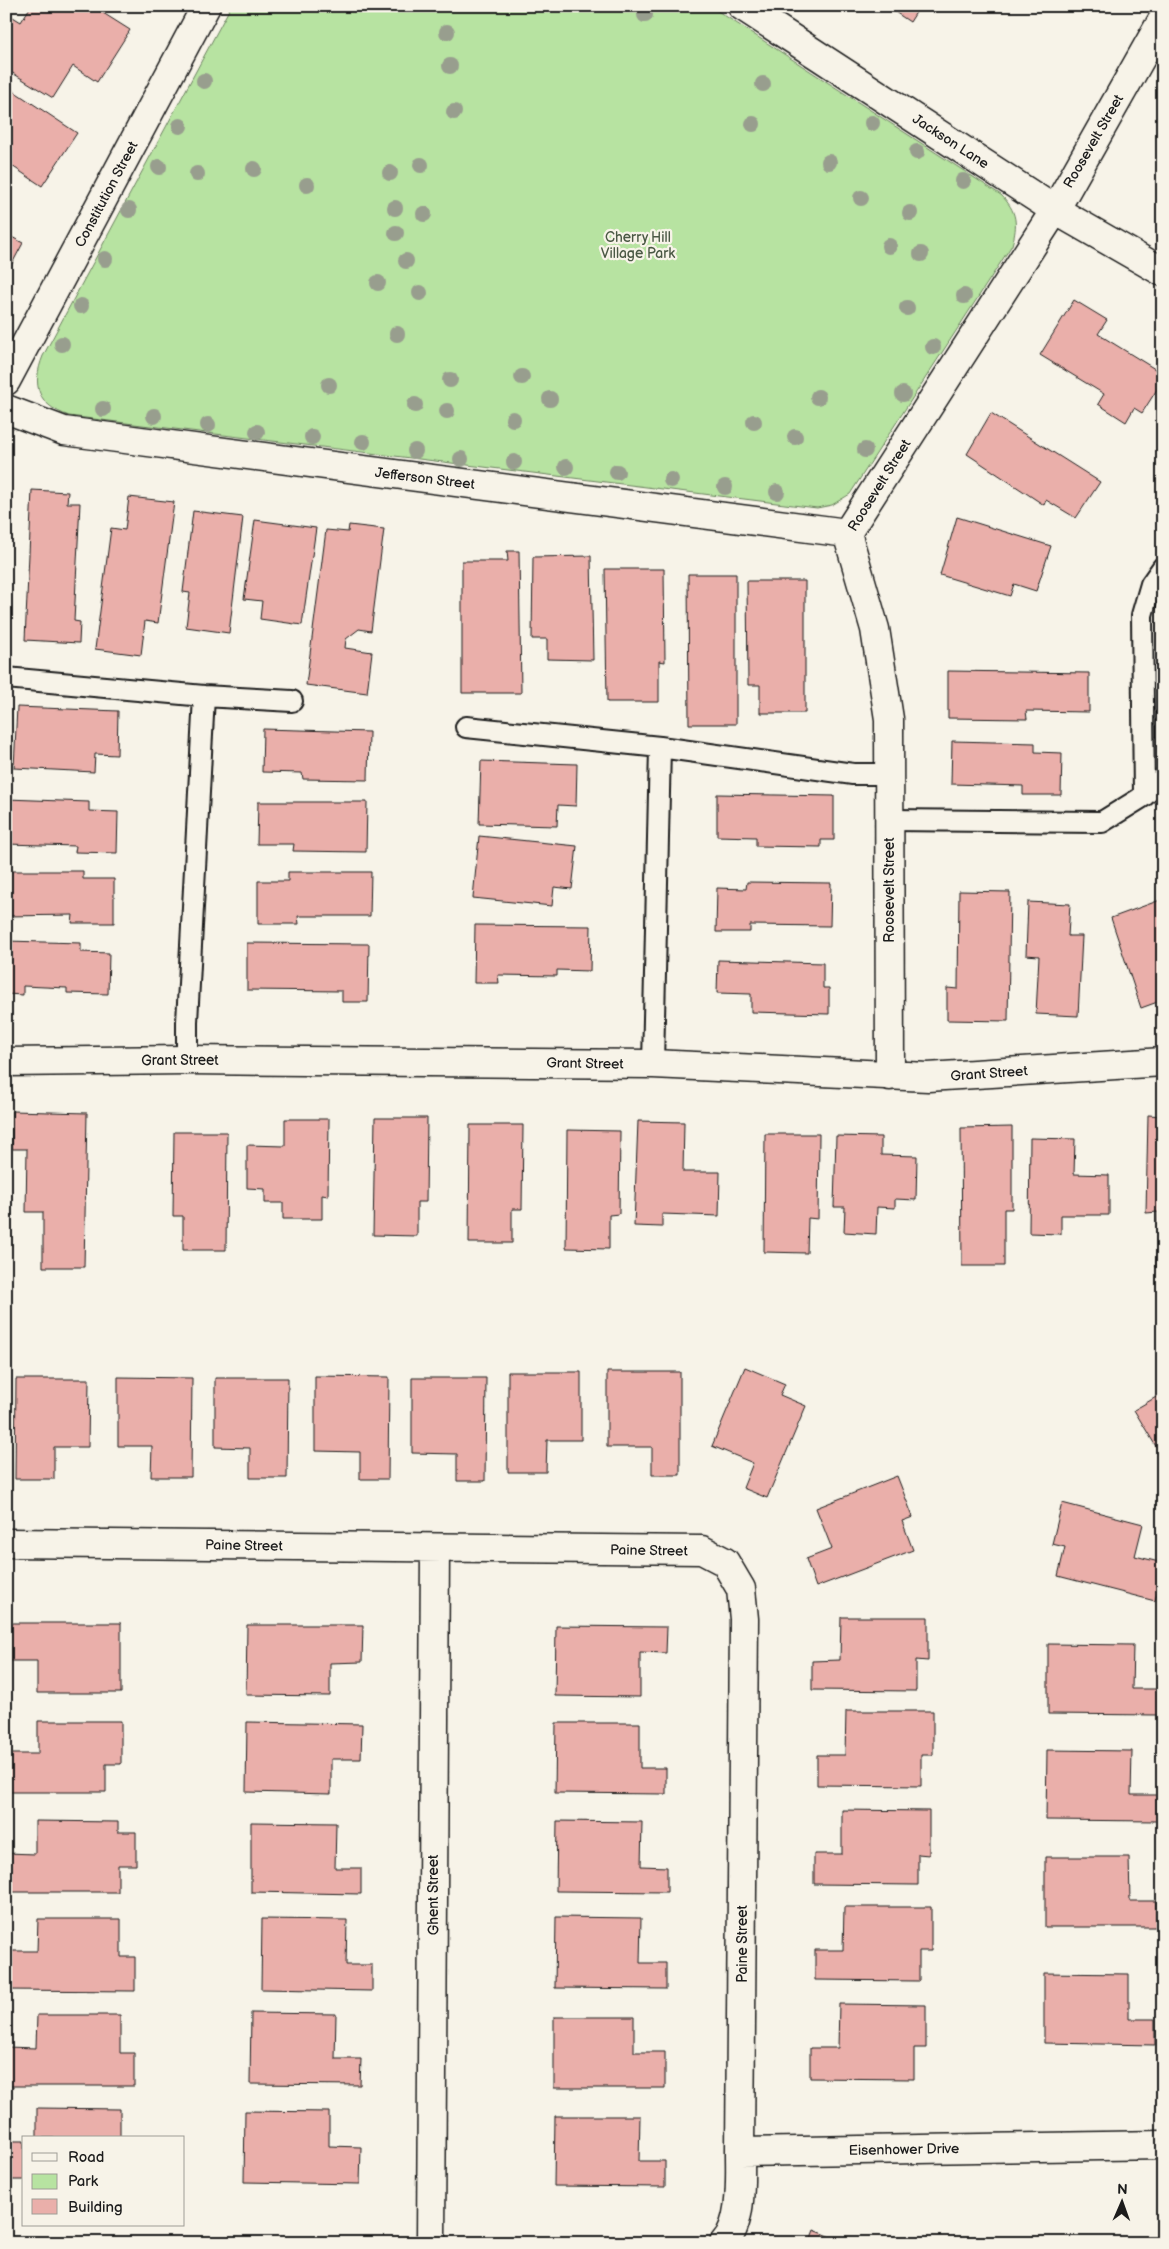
<svg xmlns="http://www.w3.org/2000/svg" width="1169" height="2249" font-family="'Balsamiq Sans',sans-serif">
	<rect width="100%" height="100%" fill="#f7f3e8"/>
	<filter id="ink" filterUnits="userSpaceOnUse"><feTurbulence type="fractalNoise" baseFrequency=".02" numOctaves="2"/><feDisplacementMap in="SourceGraphic" scale="10" xChannelSelector="R" yChannelSelector="G"/><feConvolveMatrix kernelMatrix="1 2 1 2 8 2 1 2 1" color-interpolation-filters="sRGB"/></filter>
	<g filter="url(#ink)">
		<path fill="#b7e3a1" stroke="#6a805e" d="M231 6H710L1001 195C1017 211 1018 224 1012 245L850 494 832 505 817 508 69 416C38 405 31 386 43 356Z"/>
		<path fill="#eaafaa" stroke="#1c1c1c" d="M31 6H92L130 30 97 82 73 66 53 98 6 69V18L8 14 21 22Z
			M886 6H920L910 22Z
			M6 86 77 133 42 186 6 162Z
			M6 234 23 243 6 275Z
			M1074 300 1107 320 1098 334 1163 374V380L1142 413 1134 408 1126 422 1098 404 1104 394 1040 355Z
			M991 413 1100 482 1076 518 1046 500 1044 505 967 454Z
			M32 490 68 492 67 503H80L74 621 80 622 79 643 25 640Z
			M129 497 174 502 158 623 145 621 141 655 95 649 111 528 125 530Z
			M193 511 243 517 229 633 186 627 190 593 183 592Z
			M957 517 1051 546 1036 591 1014 584 1010 596 940 575Z
			M255 520 316 528 302 625 260 619 262 601 244 599Z
			M349 525 384 529 371 631 359 629 346 639 345 648 372 652 367 693 306 685 326 530 348 532Z
			M507 551H519L521 693H462V561H508Z
			M591 556 593 660 547 659V639H532L533 557Z
			M605 569H664L665 662 659 661V702H607Z
			M688 574H736V724H689Z
			M747 581H805V713H760V685H748Z
			M948 671 1089 673V712L1026 711 1027 719 948 718Z
			M17 707 118 711 117 755 95 754 94 772 14 768Z
			M263 729 369 732 368 780 303 779 302 773 262 772Z
			M952 741 1035 743V752L1062 753 1061 795H1023V786L951 784Z
			M481 761 577 764 576 806 558 805 557 826 479 824Z
			M717 794 834 796V840H821V847L756 846V837L717 836Z
			M6 799 89 802V811L118 812 117 853 75 852 76 846 6 844Z
			M258 802H367L366 852 293 851 294 844H257Z
			M479 836 577 846 572 889 554 887 552 906 473 898Z
			M6 871H83V879H114V923H72L73 915 6 916Z
			M288 872H371L370 916H298L299 924H258V881H288Z
			M747 882 831 883 830 926 750 925V932H716L717 888 746 889Z
			M959 891 1010 892 1008 1021 947 1020V988L958 989Z
			M1163 899V1000L1141 1008 1111 918Z
			M1028 902 1070 904 1068 936H1082L1078 1016 1036 1014 1039 956 1026 955Z
			M475 925 591 926 590 971 557 970V976L498 975 499 983H474Z
			M6 941 81 943V952L109 953 108 994 67 993V988L23 986V995L6 994Z
			M247 943 369 944 368 1002H342V991L247 990Z
			M718 960 823 963V988H829V1014L751 1012V994L717 993Z
			M12 1111 87 1113 84 1267H43V1212H26L27 1149H12Z
			M1148 1115 1163 1116V1267H1156L1158 1212 1146 1213Z
			M375 1118H427L426 1202H417V1236L373 1235Z
			M285 1119H329L328 1196 322 1195V1219H283V1203H265V1189L247 1188V1145L285 1146Z
			M638 1121 684 1122 683 1172H720L719 1216 662 1214V1227L634 1226Z
			M470 1125H523L522 1209H512V1243H469Z
			M1012 1127V1209H1004V1266H962L961 1128Z
			M567 1130 620 1131 619 1214 609 1215V1249L566 1248Z
			M174 1132H227L226 1250H183V1216H173Z
			M765 1134H819L818 1219 808 1218 807 1253 764 1252Z
			M836 1136 881 1137V1155L917 1156 916 1200 895 1199V1208L877 1207 876 1234 844 1232 845 1207H834Z
			M1030 1138 1075 1139 1074 1174 1109 1175V1215H1061V1234L1029 1233Z
			M745 1367 785 1384 780 1395 806 1406 767 1498 743 1488 753 1463 712 1446Z
			M508 1372H581V1440H547L546 1472H508Z
			M607 1372H680V1475H652V1447H607Z
			M315 1376 389 1377 388 1479H360V1452L315 1451Z
			M118 1377 192 1378 191 1477H151L152 1446H118Z
			M215 1378H288L287 1478H250V1448L215 1447Z
			M412 1378H486L485 1481H457V1454L412 1453Z
			M16 1379H89L88 1447H54V1479H15Z
			M1163 1393V1458L1134 1410Z
			M897 1476 913 1517 902 1521 913 1550 816 1587 806 1559 832 1549 816 1508Z
			M1062 1503 1143 1524 1135 1556 1163 1563V1571L1155 1601 1058 1576 1065 1547 1052 1544Z
			M841 1617H928V1661L916 1660V1691L812 1690V1661L840 1660Z
			M7 1623H121V1693H37V1661H6Z
			M247 1625H363L362 1662 330 1663V1696L246 1695Z
			M556 1626 667 1627 666 1653 640 1652V1697L555 1696Z
			M1048 1644 1133 1645 1132 1689H1158V1715L1048 1714Z
			M846 1711H933V1755H921V1786L817 1785V1755H845Z
			M38 1721H121V1764H106V1792H6V1754H38Z
			M247 1722 362 1724 361 1759H331V1794L246 1792Z
			M556 1723H640V1768H666V1794L555 1793Z
			M1047 1750 1132 1751 1131 1795H1157V1821L1046 1820Z
			M842 1810 929 1811V1855L918 1854V1885L814 1884V1854H842Z
			M35 1821 118 1822V1832H136V1865H118V1892H6V1853L35 1854Z
			M557 1821 642 1822 641 1866 667 1867V1892L556 1891Z
			M251 1822 336 1823 335 1868H361V1894L251 1892Z
			M1045 1857H1129L1130 1901H1156V1927H1045Z
			M844 1907H931V1951H919V1981L815 1980V1950H843Z
			M556 1917 641 1918 640 1963H666V1989L555 1988Z
			M38 1919H121V1957H135V1991L6 1990V1951H37Z
			M262 1919 347 1920 346 1965H372V1991L261 1989Z
			M1044 1973 1129 1974V2019H1155V2045L1044 2043Z
			M839 2004 926 2005V2048H914V2079L810 2078V2048H838Z
			M251 2013 336 2014 335 2059H361L360 2085 250 2084Z
			M37 2015H120V2053H134V2086H6V2047L36 2048Z
			M554 2017H634V2052H665V2088H554Z
			M37 2108 120 2109V2138H37Z
			M245 2111 329 2112V2146L361 2147 360 2184 244 2182Z
			M555 2116H640L639 2161H665V2187L554 2186Z
			M6 2141H24V2180H6Z
			M814 2230 847 2243H809Z"/>
		<g fill="none" stroke-linecap="round" stroke-linejoin="round">
			<g stroke="#1c1c1c" stroke-width="24">
				<path id="lane" d="M6 678 204 696 292 701
					M466 727 660 747 853 774H889
					M1144 796 1142 615 1151 584 1163 567
					M888 820 1102 822 1144 796 1163 778
					M187 1060V1022L204 696
					M653 1064 660 747"/>
			</g>
			<g stroke="#1c1c1c" stroke-width="31">
				<path id="street" d="M742 6 1055 210 1163 272
					M6 381 206 6
					M6 409 64 431 847 533
					M6 1062 187 1060 653 1064 928 1077 1163 1062
					M890 1076 889 719 875 629 847 533 1055 210 1163 19
					M6 1543 702 1550 725 1562 741 1589 744 1619 740 2152
					M431 2243 435 1548
					M724 2243C743 2223 740 2178 740 2152L1163 2145"/>
			</g>
			<use href="#lane" stroke="#f7f3e8" stroke-width="20"/>
			<use href="#street" stroke="#f7f3e8" stroke-width="28"/>
		</g>
		<g fill="#989e8e">
			<circle cx="645" cy="15" r="8"/>
			<circle cx="447" cy="32" r="8"/>
			<circle cx="450" cy="66" r="8"/>
			<circle cx="204" cy="81" r="8"/>
			<circle cx="763" cy="84" r="8"/>
			<circle cx="454" cy="112" r="8"/>
			<circle cx="872" cy="123" r="8"/>
			<circle cx="753" cy="124" r="8"/>
			<circle cx="180" cy="126" r="8"/>
			<circle cx="917" cy="152" r="8"/>
			<circle cx="829" cy="162" r="8"/>
			<circle cx="421" cy="165" r="8"/>
			<circle cx="159" cy="167" r="8"/>
			<circle cx="254" cy="169" r="8"/>
			<circle cx="390" cy="173" r="8"/>
			<circle cx="197" cy="174" r="8"/>
			<circle cx="963" cy="181" r="8"/>
			<circle cx="307" cy="185" r="8"/>
			<circle cx="861" cy="198" r="8"/>
			<circle cx="395" cy="208" r="8"/>
			<circle cx="129" cy="210" r="8"/>
			<circle cx="910" cy="213" r="8"/>
			<circle cx="424" cy="214" r="8"/>
			<circle cx="396" cy="233" r="8"/>
			<circle cx="889" cy="246" r="8"/>
			<circle cx="921" cy="254" r="8"/>
			<circle cx="105" cy="259" r="8"/>
			<circle cx="406" cy="261" r="8"/>
			<circle cx="378" cy="283" r="8"/>
			<circle cx="420" cy="293" r="8"/>
			<circle cx="964" cy="296" r="8"/>
			<circle cx="81" cy="306" r="8"/>
			<circle cx="907" cy="308" r="8"/>
			<circle cx="397" cy="334" r="8"/>
			<circle cx="62" cy="344" r="8"/>
			<circle cx="933" cy="347" r="8"/>
			<circle cx="522" cy="377" r="8"/>
			<circle cx="450" cy="380" r="8"/>
			<circle cx="329" cy="385" r="8"/>
			<circle cx="903" cy="394" r="8"/>
			<circle cx="818" cy="397" r="8"/>
			<circle cx="550" cy="399" r="8"/>
			<circle cx="415" cy="405" r="8"/>
			<circle cx="103" cy="409" r="8"/>
			<circle cx="447" cy="411" r="8"/>
			<circle cx="154" cy="416" r="8"/>
			<circle cx="513" cy="419" r="8"/>
			<circle cx="754" cy="422" r="8"/>
			<circle cx="208" cy="425" r="8"/>
			<circle cx="257" cy="432" r="8"/>
			<circle cx="312" cy="437" r="8"/>
			<circle cx="795" cy="437" r="8"/>
			<circle cx="363" cy="442" r="8"/>
			<circle cx="865" cy="450" r="8"/>
			<circle cx="415" cy="451" r="8"/>
			<circle cx="461" cy="459" r="8"/>
			<circle cx="514" cy="462" r="8"/>
			<circle cx="566" cy="467" r="8"/>
			<circle cx="617" cy="472" r="8"/>
			<circle cx="671" cy="480" r="8"/>
			<circle cx="725" cy="487" r="8"/>
			<circle cx="777" cy="492" r="8"/>
		</g>
	</g>
	<g text-anchor="middle" stroke-width="4.5" stroke-linejoin="round" paint-order="stroke">
		<g font-size="14" fill="#1c1c1c" stroke="#f7f3e8">
			<text transform="translate(951 141) rotate(33)" y="5">Jackson Lane</text>
			<text transform="translate(1093 141) rotate(-60)" y="5">Roosevelt Street</text>
			<text transform="translate(106 194) rotate(-62)" y="5">Constitution Street</text>
			<text transform="translate(425 478) rotate(7)" y="5">Jefferson Street</text>
			<text transform="translate(879 485) rotate(-58)" y="5">Roosevelt Street</text>
			<text transform="translate(889 890) rotate(-90)" y="5">Roosevelt Street</text>
			<text x="180" y="1065">Grant Street</text>
			<text transform="translate(585 1063) rotate(1)" y="5">Grant Street</text>
			<text transform="translate(989 1073) rotate(-4)" y="5">Grant Street</text>
			<text transform="translate(244 1545) rotate(1)" y="5">Paine Street</text>
			<text transform="translate(649 1550) rotate(1)" y="5">Paine Street</text>
			<text transform="translate(433 1895) rotate(-90)" y="5">Ghent Street</text>
			<text transform="translate(742 1944) rotate(-90)" y="5">Paine Street</text>
			<text transform="translate(904 2149) rotate(-1)" y="5">Eisenhower Drive</text>
		</g>
		<g font-size="14" fill="#4a5844" stroke="#f7f3e8">
			<text x="638" y="242">Cherry Hill<tspan x="638" dy="16">Village Park</tspan></text>
		</g>
	</g>
	<rect width="1169" height="2249" fill="none" stroke="#f7f3e8" stroke-width="25"/>
	<rect x="12" y="12" width="1144" height="2224" fill="none" stroke="#1c1c1c" stroke-width="2" filter="url(#ink)"/>
	<rect x="22" y="2136" width="162" height="90" fill="#f7f3e8" stroke="#9f9d96"/>
	<rect x="32" y="2153" width="25" height="8" fill="#f7f3e8" stroke="#9f9d96"/>
	<text x="68" y="2162" font-size="15" fill="#1c1c1c">Road</text>
	<rect x="32" y="2174" width="25" height="15" fill="#b7e3a1" stroke="#9f9d96"/>
	<text x="68" y="2186" font-size="15" fill="#1c1c1c">Park</text>
	<rect x="32" y="2199" width="25" height="15" fill="#eaafaa" stroke="#9f9d96"/>
	<text x="68" y="2212" font-size="15" fill="#1c1c1c">Building</text>
	<g transform="translate(1122 2202) rotate(2)" stroke="#f7f3e8" stroke-width="4" paint-order="stroke">
	<path d="M0-4L9 19L0 12L-9 19Z" fill="#1c1c1c"/>
	<text y="-8" font-size="14" font-weight="bold" text-anchor="middle" fill="#1c1c1c">N</text>
	</g>
</svg>
